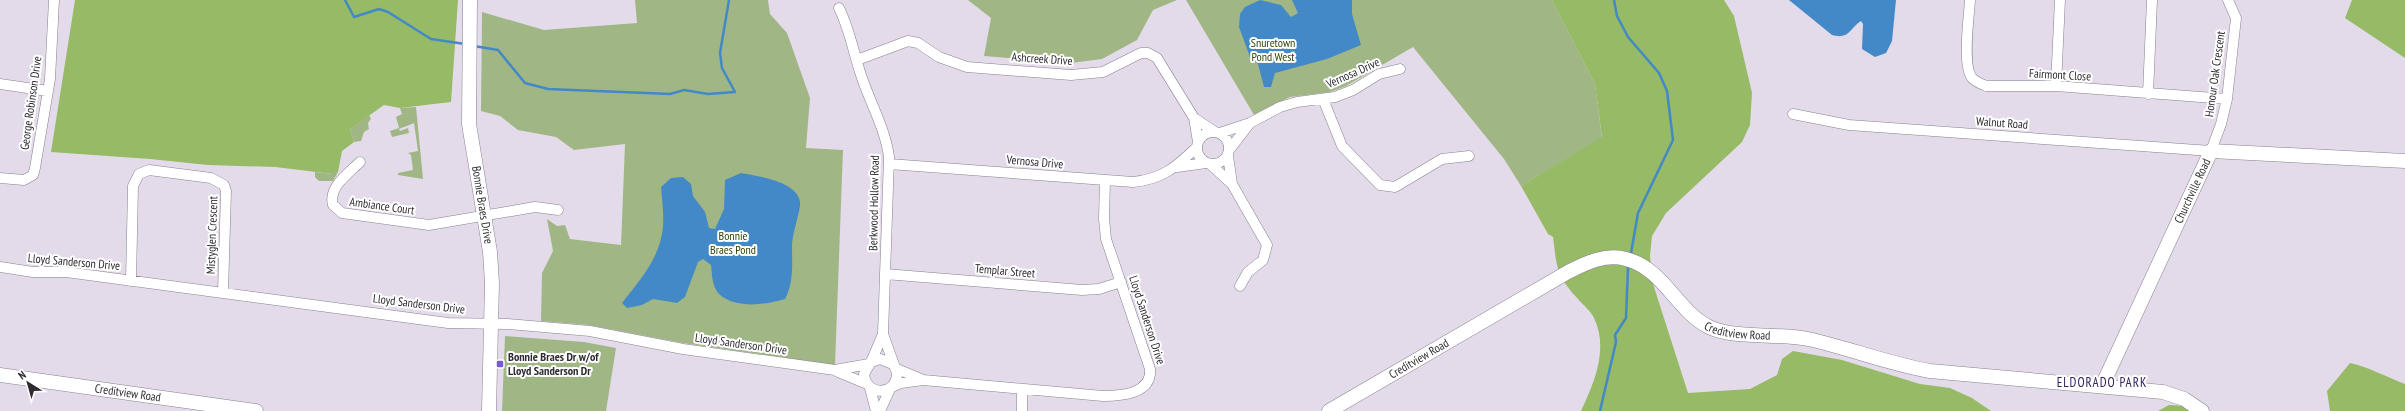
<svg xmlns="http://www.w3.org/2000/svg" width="2405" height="411" font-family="'PT Sans Narrow',sans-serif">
	<rect width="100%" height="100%" fill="#e4dbea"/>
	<path fill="#a0b785" d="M635 0H768L770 14 787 33 810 98 806 148 843 150 835 365 683 343 588 325 541 321 542 273 553 251 547 219 557 226 565 225 570 239 621 245 625 144 574 150 556 137 518 130 500 116 481 111 482 12 544 30 637 23Z
		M968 0H1177L1153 10 1137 40 1102 59 1071 63 984 56 991 18Z
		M1186 0H1552L1595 84 1602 138 1521 186 1504 159 1413 47 1346 86 1330 92 1290 97 1254 115Z
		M416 107 423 179 398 175V173L413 170 411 155 408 153 418 151 414 123 399 129 400 131 408 128 409 133 392 137 390 131 399 128 396 117 402 114 400 108Z
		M369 115 371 119 368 123 369 129 364 132 361 141 354 142 350 129Z
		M315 172 332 174 338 172 333 181H319L315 177Z
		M505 336 584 342 616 348 606 411H502Z"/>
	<path fill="#96ba65" d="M75 0H458L451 102 400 108 384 105 350 129 354 142 342 151 338 172 333 174 275 167 208 165 150 159 51 152Z
		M1552 0H1724L1734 16 1752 93 1750 125 1742 142 1666 213 1652 236 1650 256 1653 284 1688 393 1750 389 1777 375 1782 359 1793 351 1842 360 1920 384 1950 388 1972 398 1991 411H1581C1594 383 1609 349 1594 318 1591 311 1583 305 1578 299 1556 275 1557 268 1553 237L1548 234 1521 186 1602 137 1595 84Z
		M2352 0H2405V58L2345 18Z
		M2350 363C2369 367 2386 377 2405 384V411H2330L2327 391Z
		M2169 405 2188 406 2197 411H2158Z"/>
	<path fill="#4389c8" d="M1260 0 1281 5 1291 17 1298 13 1292 0H1352V14L1361 45 1327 59 1275 73 1271 87H1264L1258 64 1250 57 1239 27 1240 14 1245 7Z
		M1789 0H1896L1892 41 1886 53 1875 57 1862 49 1863 24 1861 21C1850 28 1849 40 1832 35Z
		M741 173C757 176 803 182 800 206 798 219 793 231 792 245 792 263 794 283 785 299 766 305 735 309 719 294 712 287 712 274 711 265L703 259 698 262 685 297 677 303 653 299 642 305 627 308 622 303C640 280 660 258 663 227 664 214 662 200 661 187L671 178 683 177 691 184 693 196 705 212 709 228 715 229 724 209 725 180Z"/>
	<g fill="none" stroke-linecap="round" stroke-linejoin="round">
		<path stroke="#4389c8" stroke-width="2.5" d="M345 0 354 17 379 9 388 12 431 39 465 44
			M1614 0 1617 16 1628 37 1659 73 1667 91 1673 140 1638 213 1631 253
			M474 46 498 50 525 83 548 89 670 94 684 90 708 94 735 92 722 68 720 53 729 0
			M1600 411 1616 342 1615 335 1626 318 1628 268"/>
		<g stroke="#88808e" stroke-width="11">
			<path id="street" d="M1970 0C1969 17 1962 65 1972 78 1976 82 1981 84 1986 86H2056L2227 99
				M839 8C849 28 853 50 860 72 869 101 885 127 889 157L883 334 871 362
				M857 60 908 41 918 43 939 57 967 67 1071 75 1103 72 1141 53H1148L1157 58 1194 118 1198 142
				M0 84 48 91
				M2056 86 2060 0
				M2148 94 2152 0
				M1323 99 1342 146 1380 185 1395 187 1442 159 1469 156
				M1793 114 1849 125 2211 151 2221 124 2227 99 2236 18 2228 0
				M1194 118 1215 132
				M1197 148a16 16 0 1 1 32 0a16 16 0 1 1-32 0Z
				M1220 133 1250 123 1280 107 1297 102 1335 97 1353 90 1379 74 1400 69
				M1230 149 1250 123
				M1228 156 1232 184
				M360 162C348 174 328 187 333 205L342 213 429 225 535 207 558 210
				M889 164 1133 182C1163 179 1176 167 1197 147
				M1210 164 1232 184 1267 245 1263 260 1248 272 1240 286
				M1177 167 1206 163
				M0 178 24 180 33 175 35 168 50 79 54 0
				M0 267 33 272H66L448 323 507 324 590 331 683 349 835 370 869 364
				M885 274 1082 290 1099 289 1121 282
				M131 281 133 186 139 174 149 170 211 178 224 185 226 191 223 292
				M883 334 897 373C897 396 866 397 864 374L871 362 880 359 893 364
				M895 368 921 379
				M838 372 867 384
				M892 387 901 383 923 380 1103 396C1121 396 1152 394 1150 369L1106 239 1104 219 1105 181
				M870 388 876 411
				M880 411 890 389
				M1022 411V390"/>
		</g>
		<g stroke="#88808e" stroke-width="15">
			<g id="secondary">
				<path id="s1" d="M470 0 469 124 490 252 492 283 489 411"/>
				<path id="s2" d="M0 375 256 411"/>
				<path id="s3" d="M2102 386 2211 151 2405 161"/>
				<path id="s4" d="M1329 411 1568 272C1586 263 1606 253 1626 259 1664 269 1676 310 1709 327 1733 339 1780 333 1808 339 1849 348 1889 364 1930 371L2163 392 2184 399 2202 411"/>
			</g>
		</g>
		<use href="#street" stroke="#fff" stroke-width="10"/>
		<use href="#secondary" stroke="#fff" stroke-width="14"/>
	</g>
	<rect fill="#7a5ad4" stroke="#fff" stroke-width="1.5" x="496" y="360" width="8" height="8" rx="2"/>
	<g text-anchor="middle" stroke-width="4" stroke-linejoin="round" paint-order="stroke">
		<g font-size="12" fill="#2e4403" stroke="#fff">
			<text x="1273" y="47">Snuretown<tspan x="1273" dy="14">Pond West</tspan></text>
			<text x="733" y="240">Bonnie<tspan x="733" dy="14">Braes Pond</tspan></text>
		</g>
		<g font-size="12" fill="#2f2b31" stroke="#fff">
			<text transform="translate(1042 59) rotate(4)" y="4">Ashcreek Drive</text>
			<text transform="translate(1353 73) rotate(-24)" y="4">Vernosa Drive</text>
			<text transform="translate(2215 74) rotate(-82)" y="4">Honour Oak Crescent</text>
			<text transform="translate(2060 75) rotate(3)" y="4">Fairmont Close</text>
			<text transform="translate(31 103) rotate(-82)" y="4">George Robinson Drive</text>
			<text transform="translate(2002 123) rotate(4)" y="4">Walnut Road</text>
			<text transform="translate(1035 162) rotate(5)" y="4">Vernosa Drive</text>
			<text dy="4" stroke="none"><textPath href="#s3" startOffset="215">Churchville Road</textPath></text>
			<text transform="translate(874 203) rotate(-89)" y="4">Berkwood Hollow Road</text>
			<text dy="4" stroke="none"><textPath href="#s1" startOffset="206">Bonnie Braes Drive</textPath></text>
			<text transform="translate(382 206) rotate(8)" y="4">Ambiance Court</text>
			<text transform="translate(212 235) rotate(-88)" y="4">Mistyglen Crescent</text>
			<text transform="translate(74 262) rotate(5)" y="4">Lloyd Sanderson Drive</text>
			<text transform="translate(1005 271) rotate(5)" y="4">Templar Street</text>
			<text transform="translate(419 304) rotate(7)" y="4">Lloyd Sanderson Drive</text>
			<text transform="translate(1147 320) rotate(72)" y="4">Lloyd Sanderson Drive</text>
			<text dy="4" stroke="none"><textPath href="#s4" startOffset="475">Creditview Road</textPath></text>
			<text transform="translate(741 344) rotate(8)" y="4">Lloyd Sanderson Drive</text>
			<text dy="4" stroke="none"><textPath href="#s4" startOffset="104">Creditview Road</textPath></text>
			<text dy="4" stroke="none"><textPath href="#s2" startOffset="129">Creditview Road</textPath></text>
		</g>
		<g font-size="12" font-weight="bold" fill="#2f2b31" stroke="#fff" text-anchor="start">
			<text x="508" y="361">Bonnie Braes Dr w/of<tspan x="508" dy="14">Lloyd Sanderson Dr</tspan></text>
		</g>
		<g font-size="13" letter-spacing="1" fill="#31215c" stroke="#fff">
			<text x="2102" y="387">ELDORADO PARK</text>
		</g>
	</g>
	<g transform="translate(28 383) rotate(323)" stroke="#ffffff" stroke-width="3" paint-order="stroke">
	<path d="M0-3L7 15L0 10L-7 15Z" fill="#2f2b31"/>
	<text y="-6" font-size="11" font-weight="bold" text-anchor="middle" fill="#2f2b31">N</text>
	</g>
</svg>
